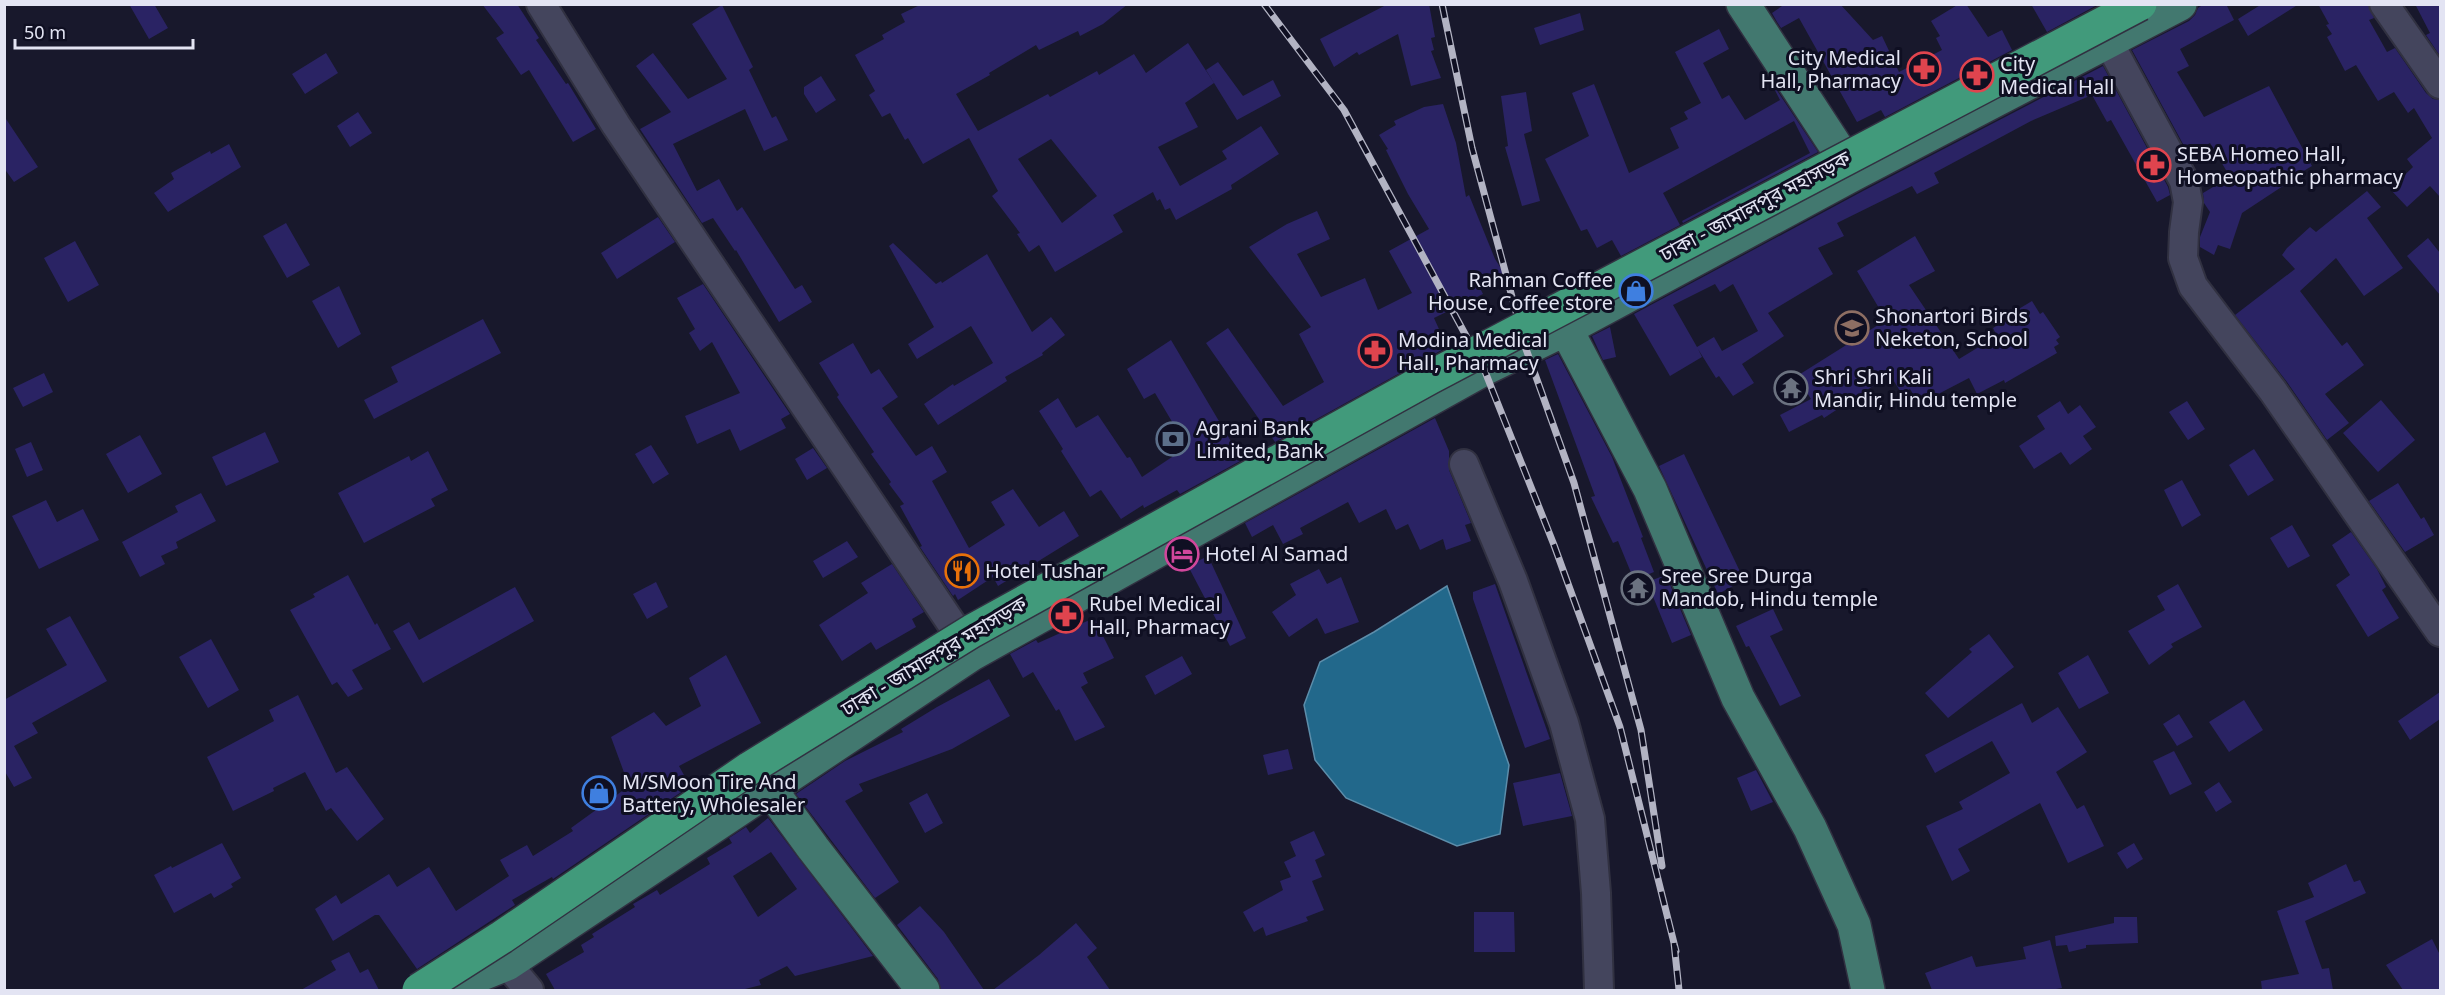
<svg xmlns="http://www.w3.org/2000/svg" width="2445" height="995" font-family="Georgia,'Noto Sans Bengali',serif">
	<rect width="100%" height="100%" fill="#18182c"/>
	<path fill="#22688b" stroke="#5c8daa" stroke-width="1.5" d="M1447 586 1509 765 1500 834 1457 846 1346 798 1315 760 1304 705 1320 662 1374 632Z"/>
	<path fill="#2a2364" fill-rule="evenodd" d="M129 4H154L168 28 149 39Z
		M482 4H517L539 38 536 40 566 84 568 83 596 129 573 142 529 70 521 75 496 38 504 33Z
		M922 4H1128L1103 24 1080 36 1078 31 1039 50 1036 45 989 73 990 75 956 94 978 131 1048 94 1050 97 1097 71 1099 75 1134 54 1146 73 1188 43 1214 83 1185 103 1198 127 1158 147 1180 186 1227 159 1222 151 1261 126 1279 154 1231 185 1232 189 1176 220 1170 208 1165 210 1160 199 1157 201 1153 192 1113 215 1123 232 1055 272 1039 245 1029 252 1017 234 1020 233 992 196 998 191 969 138 923 164 908 138 905 140 890 113 882 117 869 95 875 91 855 55 884 39 882 35 905 22 901 14ZM1051 139 1097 196 1062 223 1018 159Z
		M1388 4H1429L1435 37 1431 38 1434 50 1431 51 1441 78 1411 86 1398 34 1359 55 1357 52 1334 67 1320 39Z
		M1785 4H1840L1873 40 1882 36 1899 72 1942 50 1936 38 1940 36 1931 21 1959 4H1966L1988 37 2002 30 2012 50 1885 117 1881 110 1857 122 1799 18 1781 28 1777 22 1772 13Z
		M2031 4H2099L2047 32Z
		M2204 4H2226L2234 20 2180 49 2189 66 2177 72 2204 117 2269 86 2312 166 2282 184 2283 186 2242 213 2230 249 2218 245 2214 255 2200 247V237L2210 212 2204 203 2203 193 2230 177 2210 143 2189 155 2132 50 2189 21 2195 15 2198 8Z
		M2262 4H2299L2248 36 2238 19Z
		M2318 4H2368L2374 18 2369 20 2387 52 2395 48 2426 93 2433 99 2440 100V197L2430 186 2407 207 2390 189 2413 167 2407 159 2432 138 2414 108 2408 113 2394 92 2378 101 2356 65 2345 71 2327 37 2332 34 2326 25 2329 24Z
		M2415 4H2440V56L2426 35 2430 33Z
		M722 5 753 67 749 70 772 118 776 116 788 140 764 151 745 109 673 144 697 191 719 179 737 211 742 207 795 289 802 285 812 302 779 322 736 250 735 251 713 218 702 223 640 129 671 112 636 66 653 53 688 99 727 79 692 24Z
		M1580 13 1584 30 1540 45 1534 28Z
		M1719 29 1729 49 1703 63 1722 99 1729 95 1745 120 1780 100 1768 77 1818 152 1683 223 1682 221 1810 153 1794 121 1663 193 1680 225 1621 256 1612 240 1597 248 1587 229 1581 231 1545 159 1589 136 1572 93 1594 84 1629 173 1679 148 1670 128 1688 119 1684 112 1701 103 1675 52Z
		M326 53 338 73 305 94 292 74Z
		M1218 62 1243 96 1273 80 1281 96 1237 120 1206 70Z
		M2103 66 2168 187 2170 195 2157 202 2111 120 2107 122 2092 95 2031 121 1934 173 1939 183 1917 194 1912 186 1837 223 1844 236 1818 248 1833 274 1768 313 1784 336 1742 364 1754 383 1733 396 1719 376 1716 378 1698 349 1702 357 1670 376 1634 314 1863 191ZM1715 284 1720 292 1733 284 1758 331 1722 351 1714 337 1697 347 1673 305Z
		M821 76 836 100 816 113 804 94V87Z
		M1526 92 1532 131 1524 134 1540 201 1522 206 1505 147 1508 146 1501 96Z
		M1443 104 1456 143 1466 197 1469 195 1495 259 1504 273 1480 288 1483 294 1434 318 1447 347 1275 442 1206 343 1228 328 1283 406 1324 382 1299 334 1311 327 1249 247 1287 224 1317 211 1330 239 1297 254 1321 297 1365 278 1378 310 1412 293 1389 251 1429 229 1408 194 1386 150 1388 149 1379 135 1396 125 1394 121 1424 107Z
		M358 112 372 133 350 147 337 126Z
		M4 116 38 167 14 182 4 168Z
		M229 144 241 167 168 212 154 193 174 179 171 173 210 151 211 154Z
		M2367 191 2381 207 2367 218 2403 268 2364 296 2336 258 2300 291 2342 346 2347 342 2364 365 2325 394 2349 423 2327 440 2287 382 2235 315 2295 269 2282 255 2287 248 2310 227 2316 232Z
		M658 217 675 242 617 279 601 253Z
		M286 223 310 265 287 278 263 236Z
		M1915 236 1935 271 1909 285 1959 359 1997 336 1993 328 2018 313 2017 310 2032 301 2040 314 2043 312 2060 337 2056 340 2059 344 2054 347 2057 353 2005 383 2004 380 1977 394 1969 378 1919 404 1910 389 1902 394 1890 375 1824 418 1822 415 1789 432 1780 415 1811 399 1797 376 1886 320 1857 271Z
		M2428 238 2440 253V295L2407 256Z
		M75 241 99 285 68 302 44 258Z
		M893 243 936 284 941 281 942 283 987 254 1032 332 1051 317 1065 335 1042 353 1043 355 1005 377 1007 381 938 425 924 404 953 384 954 386 993 363 971 326 917 359 908 344 934 327 889 246Z
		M703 284 790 414 781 419 786 428 740 451 730 429 697 444 685 416 740 393 712 342 700 351 689 333 695 329 677 298Z
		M339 286 361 334 338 348 312 301Z
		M483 319 501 353 374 419 364 400 398 382 391 367Z
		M1610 327 1616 357 1603 360 1592 336Z
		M1171 340 1242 460 1180 494 1177 490 1144 508 1143 505 1121 519 1101 490 1090 497 1061 451 1063 449 1039 411 1058 398 1076 428 1098 415 1127 458 1130 457 1142 477 1187 447 1155 393 1144 399 1127 369Z
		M853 343 871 374 879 369 898 397 882 408 916 456 932 446 947 472 932 481 969 548 1005 525 991 502 1013 489 1039 527 1064 511 1079 536 998 586 993 577 958 600 955 594 953 596 920 547 922 546 900 506 904 504 889 484 891 482 871 454 874 452 837 397 839 395 819 363Z
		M1558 354 1612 457 1643 537 1641 538 1654 572 1634 580 1618 541 1613 543 1591 497 1595 496 1545 360Z
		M44 373 53 392 23 407 13 388Z
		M2381 400 2415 440 2378 472 2343 433Z
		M2060 401 2068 414 2080 405 2096 427 2083 436 2092 449 2070 465 2061 452 2034 469 2019 446 2045 429 2037 416Z
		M2187 401 2205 429 2188 440 2169 412Z
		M1435 418 1449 451V470L1471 523 1465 525 1471 541 1446 550 1443 539 1420 550 1408 524 1396 530 1386 509 1359 523 1348 502 1300 528 1303 534 1283 544 1273 525 1252 537 1245 523Z
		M265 432 279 462 226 486 212 457Z
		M140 435 162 474 128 493 106 454Z
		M31 442 43 470 27 477 15 449Z
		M651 445 669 474 653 484 635 454Z
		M813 448 827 468 807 480 795 459Z
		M2254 449 2274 480 2248 496 2229 465Z
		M428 451 448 490 431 499 435 506 364 543 338 493 409 456 411 461Z
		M1684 454 1744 580 1718 594 1659 466Z
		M2182 480 2201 515 2182 527 2164 490Z
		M2398 483 2421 519 2424 517 2434 535 2405 552 2369 501Z
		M201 493 216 521 176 542 178 548 161 556 165 564 140 577 122 542 178 512 175 506Z
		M46 500 57 522 83 509 99 540 39 569 12 516Z
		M2292 525 2310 556 2288 568 2270 538Z
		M2351 532 2377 569 2386 587 2382 590 2399 618 2368 637 2336 585 2350 575 2332 545Z
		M847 541 858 557 823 578 813 561Z
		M1208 556 1246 638 1230 646 1188 566Z
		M892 564 924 612 912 619 916 627 876 650 871 642 842 661 819 625 868 593 861 583Z
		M1319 569 1327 584 1341 577 1359 622 1325 634 1317 618 1289 637 1272 612 1296 595 1290 584Z
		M348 575 375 625 377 623 391 649 352 670 363 689 348 697 337 682 332 685 290 610 315 597 313 594Z
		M1666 575 1691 635 1672 643 1647 582Z
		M656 582 668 607 647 619 633 594Z
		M1495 584 1550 739 1525 748 1473 599V592Z
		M2178 584 2202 627 2171 644 2173 647 2149 665 2128 631 2165 610 2157 596Z
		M515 587 534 621 423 683 393 631 409 622 419 640Z
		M1773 609 1783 630 1770 636 1801 696 1780 706 1749 646 1746 647 1736 626Z
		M70 616 107 681 32 723 38 733 14 746 32 778 14 787 4 770V700L67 665 46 629Z
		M1094 618 1114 658 1083 673 1088 683 1081 687 1105 727 1075 741 1059 709 1056 711 1033 672 1023 678 1010 654 1036 640 1038 643Z
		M1989 634 2014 667 1948 718 1925 693 1972 652 1969 649Z
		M211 639 239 690 208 708 179 657Z
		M726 655 761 723 679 766 690 786 553 879 552 877 512 900 515 905 417 969 379 915H375L333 941 315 909 336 895 341 904 389 874 397 887 429 867 456 911 509 876 500 860 527 845 533 856 573 831 571 828 629 786 611 737 654 712 666 726 701 706 689 678Z
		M2088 655 2109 693 2079 709 2058 673Z
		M1182 656 1192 674 1155 695 1145 676Z
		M989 679 1010 716 952 749 859 784 863 791 845 801 899 882 875 898 796 794 845 761 903 732 901 729 937 707Z
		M2440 692V719L2410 740 2398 721Z
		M298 695 336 773 347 767 384 819 357 841 331 808 326 811 305 772 273 788 274 791 233 811 207 757 274 721 269 710Z
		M2244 700 2263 730 2229 752 2209 722Z
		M2022 703 2032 723 2058 707 2087 752 2056 772 2077 809 2084 805 2104 846 2068 863 2040 803 1958 849 1970 871 1952 881 1926 826 1963 809 1959 802 2010 773 1992 741 1935 773 1925 755Z
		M2179 714 2193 737 2177 746 2163 724Z
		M1288 749 1293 769 1268 775 1263 755Z
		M2174 751 2192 784 2170 795 2153 761Z
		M1756 770 1773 802 1751 811 1737 778Z
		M1560 773 1572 816 1523 826 1513 783Z
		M2219 782 2232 802 2216 812 2204 792Z
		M927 793 943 823 925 833 909 803Z
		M768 818 873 956 795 976 787 966 759 980 761 985 741 990H555L546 974 584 952 581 945 594 937 592 934 635 907 633 904 657 890 660 895 710 864 707 858 732 843 729 838 746 827 750 833ZM771 852 797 889 758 917 733 876Z
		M1314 831 1325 855 1315 860 1322 877 1312 881 1324 910 1306 917 1308 921 1266 936 1263 927 1254 932 1243 912 1283 890 1280 881 1291 877 1284 862 1296 856 1290 842Z
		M222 843 241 878 231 884 233 887 214 898 211 893 174 913 154 875 171 866 172 868Z
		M2134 843 2143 859 2127 869 2117 853Z
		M2346 864 2354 882 2360 880 2366 893 2305 921 2322 969 2329 968 2333 990H2262L2261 981 2299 974 2277 911 2314 897 2308 883Z
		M920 906 944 932 984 990H941L938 979 897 925Z
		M1474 912H1514L1515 952H1474Z
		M2114 917H2137L2138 943 2086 945V948L2069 952 2067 945 2056 946 2055 936 2114 923Z
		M1076 923 1097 948 1087 957 1110 990H993L1039 955Z
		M2432 939 2440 955V990H2403L2386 965Z
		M2050 940 2062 988 2050 990H1932L1925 973 1972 956 1976 967 2026 959 2023 947Z
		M349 952 360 973 368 969 379 990H301L336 970 331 961Z"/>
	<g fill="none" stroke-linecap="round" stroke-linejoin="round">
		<g stroke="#313141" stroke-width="32">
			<path id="minor" d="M541 4 616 125 972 654
				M2384 4 2440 84
				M2108 41 2184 181 2188 202 2184 232 2183 258 2193 286 2273 391 2440 632
				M1464 464 1513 581 1564 723 1590 819 1596 893 1599 990
				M507 964 529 990"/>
		</g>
		<g stroke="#313141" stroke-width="36">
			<path id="major" d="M1743 4 1854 174
				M1566 329 1650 489 1738 698 1810 828 1854 925 1868 990
				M770 789 813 848 923 990
				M442 990 507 964 972 654 1484 369 1566 329 1854 174 2180 4"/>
		</g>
		<use href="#minor" stroke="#44455d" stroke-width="28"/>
		<use href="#major" stroke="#42786f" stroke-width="33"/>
		<g stroke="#b2b3c3" stroke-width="7">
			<path id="rail" d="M1264 4 1344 110 1484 369 1554 545 1620 727 1676 951
				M1442 4 1472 148 1526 349 1574 483 1641 730 1662 866
				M1674 943 1679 990"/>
		</g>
		<use href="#rail" stroke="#0f0f22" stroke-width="4.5" stroke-dasharray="14" stroke-linecap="butt"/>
		<g stroke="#313141" stroke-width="36" stroke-linecap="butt">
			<path id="highway-bridge" d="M419 990 502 937 750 768 972 631 1429 378 2140 4"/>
		</g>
		<use href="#highway-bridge" stroke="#419a7b" stroke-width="33"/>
	</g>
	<defs>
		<g id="pharmacy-ring" transform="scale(1.725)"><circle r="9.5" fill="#0f0f22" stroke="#e0444e" stroke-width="1.5"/><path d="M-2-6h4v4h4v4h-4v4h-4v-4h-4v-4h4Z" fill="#e0444e"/></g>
		<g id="shop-ring" transform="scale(1.725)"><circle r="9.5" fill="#0f0f22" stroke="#3f7fe0" stroke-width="1.5"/><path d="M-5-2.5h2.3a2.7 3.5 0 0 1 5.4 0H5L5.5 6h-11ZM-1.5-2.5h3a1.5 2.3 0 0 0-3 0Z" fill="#3f7fe0"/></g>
		<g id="school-ring" transform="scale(1.725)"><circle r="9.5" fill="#0f0f22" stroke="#8d6e63" stroke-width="1.5"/><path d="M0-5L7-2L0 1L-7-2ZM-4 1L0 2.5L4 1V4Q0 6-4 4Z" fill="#8d6e63"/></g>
		<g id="temple-ring" transform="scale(1.725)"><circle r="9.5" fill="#0f0f22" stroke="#6b7280" stroke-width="1.5"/><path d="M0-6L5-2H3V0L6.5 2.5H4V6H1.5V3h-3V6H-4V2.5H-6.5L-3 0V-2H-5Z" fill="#6b7280"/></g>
		<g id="bank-ring" transform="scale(1.725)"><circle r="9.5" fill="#0f0f22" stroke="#5c6f8a" stroke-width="1.5"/><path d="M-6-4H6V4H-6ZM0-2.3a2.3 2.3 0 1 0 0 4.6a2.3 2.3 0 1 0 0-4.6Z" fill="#5c6f8a"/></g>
		<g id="hotel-ring" transform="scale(1.725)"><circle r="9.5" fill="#0f0f22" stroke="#d1479c" stroke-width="1.5"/><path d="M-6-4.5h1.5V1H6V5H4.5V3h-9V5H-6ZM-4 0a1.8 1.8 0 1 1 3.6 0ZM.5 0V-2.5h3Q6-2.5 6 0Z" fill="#d1479c"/></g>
		<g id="restaurant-ring" transform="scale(1.725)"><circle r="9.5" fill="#0f0f22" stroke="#e8710a" stroke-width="1.5"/><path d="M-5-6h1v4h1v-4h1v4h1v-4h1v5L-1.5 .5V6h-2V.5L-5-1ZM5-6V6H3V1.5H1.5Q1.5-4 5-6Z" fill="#e8710a"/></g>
	</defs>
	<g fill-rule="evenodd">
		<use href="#pharmacy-ring" x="1924" y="69"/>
		<use href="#pharmacy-ring" x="1977" y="75"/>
		<use href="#pharmacy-ring" x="2154" y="165"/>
		<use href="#shop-ring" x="1636" y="291"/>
		<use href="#school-ring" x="1852" y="328"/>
		<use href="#pharmacy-ring" x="1375" y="351"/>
		<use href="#temple-ring" x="1791" y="388"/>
		<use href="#bank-ring" x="1173" y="439"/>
		<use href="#hotel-ring" x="1182" y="554"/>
		<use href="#restaurant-ring" x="962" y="571"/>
		<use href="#temple-ring" x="1638" y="588"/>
		<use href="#pharmacy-ring" x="1066" y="616"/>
		<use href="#shop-ring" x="599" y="793"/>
	</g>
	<g text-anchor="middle" stroke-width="6" stroke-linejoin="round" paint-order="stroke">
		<g font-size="20" fill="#e3e4f3" stroke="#0f0f22" text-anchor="start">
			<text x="1901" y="65" text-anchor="end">City Medical<tspan x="1901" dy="23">Hall, Pharmacy</tspan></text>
			<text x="2000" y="71">City<tspan x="2000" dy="23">Medical Hall</tspan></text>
			<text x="2177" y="161">SEBA Homeo Hall,<tspan x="2177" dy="23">Homeopathic pharmacy</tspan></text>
			<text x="1613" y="287" text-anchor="end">Rahman Coffee<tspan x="1613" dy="23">House, Coffee store</tspan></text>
			<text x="1875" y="323">Shonartori Birds<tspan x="1875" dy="23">Neketon, School</tspan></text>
			<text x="1398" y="347">Modina Medical<tspan x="1398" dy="23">Hall, Pharmacy</tspan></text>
			<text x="1814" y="384">Shri Shri Kali<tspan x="1814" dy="23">Mandir, Hindu temple</tspan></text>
			<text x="1196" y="435">Agrani Bank<tspan x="1196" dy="23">Limited, Bank</tspan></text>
			<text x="1205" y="561">Hotel Al Samad</text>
			<text x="985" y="578">Hotel Tushar</text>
			<text x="1661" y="583">Sree Sree Durga<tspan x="1661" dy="23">Mandob, Hindu temple</tspan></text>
			<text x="1089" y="611">Rubel Medical<tspan x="1089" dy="23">Hall, Pharmacy</tspan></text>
			<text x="622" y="789">M/SMoon Tire And<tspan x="622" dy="23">Battery, Wholesaler</tspan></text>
		</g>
		<g font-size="20" fill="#e3e4f3" stroke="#0f0f22">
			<text transform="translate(1755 206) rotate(-28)" y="7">ঢাকা - জামালপুর মহাসড়ক</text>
			<text transform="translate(934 656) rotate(-31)" y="7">ঢাকা - জামালপুর মহাসড়ক</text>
		</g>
	</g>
	<rect width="2445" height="995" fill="none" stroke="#e3e4f3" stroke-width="12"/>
	<path d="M15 39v9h178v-9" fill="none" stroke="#e3e4f3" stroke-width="3"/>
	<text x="24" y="39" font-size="18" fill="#e3e4f3" stroke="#0f0f22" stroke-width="4.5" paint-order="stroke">50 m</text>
</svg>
